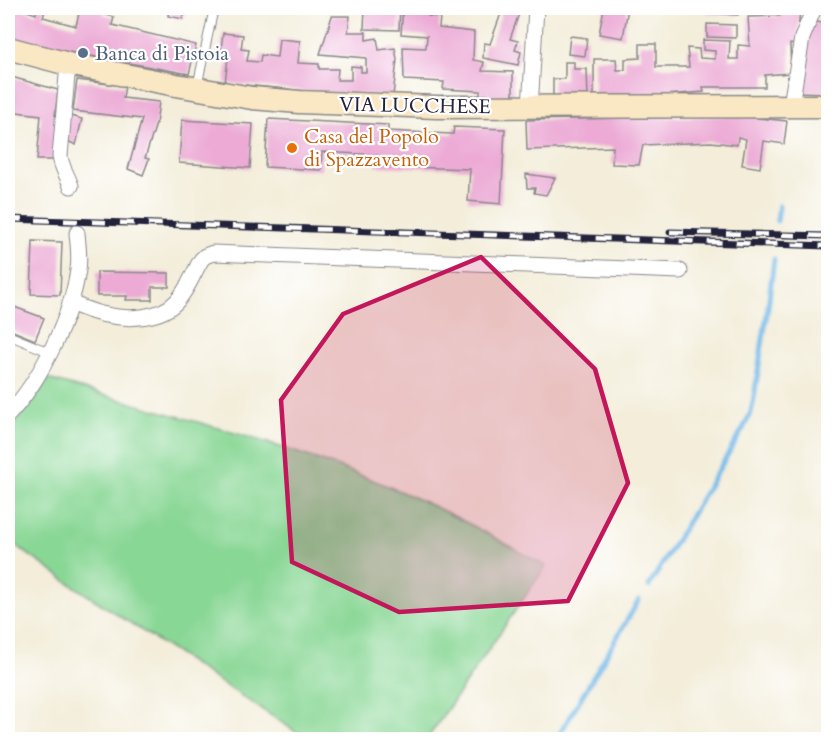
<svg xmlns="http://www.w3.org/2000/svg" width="836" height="747" font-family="Cardo,serif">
	<rect width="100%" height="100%" fill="#fff"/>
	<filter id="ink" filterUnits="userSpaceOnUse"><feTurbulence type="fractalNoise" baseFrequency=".0167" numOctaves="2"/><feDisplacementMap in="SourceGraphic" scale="12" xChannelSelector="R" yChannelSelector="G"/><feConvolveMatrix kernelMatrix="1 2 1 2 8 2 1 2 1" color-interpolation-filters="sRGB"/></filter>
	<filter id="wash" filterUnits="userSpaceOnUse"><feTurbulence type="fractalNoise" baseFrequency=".008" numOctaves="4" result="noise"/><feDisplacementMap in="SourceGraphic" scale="24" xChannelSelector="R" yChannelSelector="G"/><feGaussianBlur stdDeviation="1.35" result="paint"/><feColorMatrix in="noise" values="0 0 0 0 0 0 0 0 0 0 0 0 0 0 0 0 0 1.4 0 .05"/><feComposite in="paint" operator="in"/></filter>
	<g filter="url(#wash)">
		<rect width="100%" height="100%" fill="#f3edd9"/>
		<path fill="#89d795" stroke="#567c68" stroke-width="1.5" d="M48 379C177 417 311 449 433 506 472 524 509 546 546 566L427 739H307L69 583 8 540V431L35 399Z"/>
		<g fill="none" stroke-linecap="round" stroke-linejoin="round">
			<path stroke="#70b8e7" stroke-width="5" d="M777 221 779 206
				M649 586 743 429 751 412 753 403 768 307 774 259
				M556 740 639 600"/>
		</g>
		<g id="blocks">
			<path fill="#ecaad5" d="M8 8H25L24 10 36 14 37 8H46L43 17 76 26 80 9 76 8H105L103 14 114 17 112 25 196 45 189 74 69 52 8 37Z
				M169 8H186L183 19 168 16Z
				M365 8H400L399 30 364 29Z
				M403 8H429L428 16 440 17 439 28 474 32 473 60 484 62 482 71 513 72V97H480V91L443 89 444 82 404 80 403 47 426 48 427 36 401 34Z
				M503 8H521L510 39 518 41 515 50 521 52 518 65 483 58 484 43 490 44Z
				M604 8H628L623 38 599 34Z
				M707 8H738V15L707 13Z
				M742 8H769V12L742 11Z
				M781 8H800L797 45 790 44 791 73 765 75V87H703L704 92 666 95H594V59H616L617 70H625V59L640 58V44H656V67H689L687 48 699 49 700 58 715 59V51L703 50V40L730 41 729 59H738V45L750 46 748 17 780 16Z
				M332 16H350L348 32H366V40L377 38 379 50 395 48 397 59 393 96 317 92 225 83 228 58H220L223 33 243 35 241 49 249 50 247 61 260 62 261 55 277 57 279 39 300 41 298 63 319 64V69H338L337 80H351V66L361 67V72H366V58L320 54Z
				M812 21 828 24V93L798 92Z
				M707 24 736 25V38L707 37Z
				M570 36 587 38 585 56 568 54Z
				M565 62H574V69H587L588 99 553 98V79H565Z
				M8 76 58 90 55 115H59L55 160H37L41 115 8 111Z
				M77 80 125 86 123 98 159 102 156 124 145 158 149 159 143 175 128 169 142 119 73 111Z
				M67 115 82 119 76 145 65 140Z
				M736 116 787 121 784 144 764 141 760 168 742 165 746 139 738 137 737 145 711 142 643 145 639 165 612 164 613 147 527 150 526 120Z
				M268 119 388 125V131L451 134H453L454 127 505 129 501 204 468 201 470 169 376 166 377 155 322 152 321 170 265 167Z
				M182 120 253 124 250 168 179 163Z
				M526 174 555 178 546 195 534 193 535 188H527Z
				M33 241 62 242 60 295 31 294Z
				M97 272 169 273V287H152V300H126L127 296H97Z
				M9 305 44 318 35 340 8 329V308Z"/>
		</g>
	</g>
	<g filter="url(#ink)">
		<use href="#blocks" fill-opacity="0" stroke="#8a888a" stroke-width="1.5"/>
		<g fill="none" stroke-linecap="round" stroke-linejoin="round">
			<g stroke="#8a888a" stroke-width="10">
				<path id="lane" d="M197 87 214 8
					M8 335 49 352"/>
			</g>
			<g stroke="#8a888a" stroke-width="17">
				<path id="street" d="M68 64 60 156C61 167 68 176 71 186
					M791 105 802 38 814 8
					M530 108 536 8
					M70 303C81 307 93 313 106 315 128 320 161 319 177 301 188 289 193 274 201 260L205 256 213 253 680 271
					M8 415C41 380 71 318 78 270 80 258 78 245 77 233"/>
			</g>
			<g stroke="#8a888a" stroke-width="25">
				<path id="secondary" d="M8 48 68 64 176 85 252 98 299 102 437 107 828 106"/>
			</g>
			<use href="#lane" stroke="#fff" stroke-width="8"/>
			<use href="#street" stroke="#fff" stroke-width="15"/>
			<use href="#secondary" stroke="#fae7c3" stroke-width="22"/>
			<g stroke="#22223b" stroke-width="7">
				<path id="rail" d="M8 219 828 246
					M670 232 828 236"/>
			</g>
			<use href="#rail" stroke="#fff" stroke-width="4.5" stroke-dasharray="14" stroke-linecap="butt"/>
		</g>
	</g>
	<path fill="#c2185b" fill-opacity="0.2" stroke="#c2185b" stroke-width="4.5" stroke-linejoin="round" d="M481 257 595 369 628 483 568 601 399 612 292 562 281 400 343 314Z"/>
	<circle fill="#5c6f8a" stroke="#fff" stroke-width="2" cx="83" cy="53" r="6"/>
	<circle fill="#e8710a" stroke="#fff" stroke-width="2" cx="292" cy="148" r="6"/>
	<g text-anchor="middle" stroke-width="4.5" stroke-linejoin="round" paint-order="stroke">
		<g font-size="20" fill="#4e5e75" stroke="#fff" text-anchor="start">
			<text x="95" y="60">Banca di Pistoia</text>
		</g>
		<g font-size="20" fill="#22223b" stroke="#fff">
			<text transform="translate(415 105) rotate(1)" y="7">VIA LUCCHESE</text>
		</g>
		<g font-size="20" fill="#c56008" stroke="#fff" text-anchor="start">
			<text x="304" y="143">Casa del Popolo<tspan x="304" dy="23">di Spazzavento</tspan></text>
		</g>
	</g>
	<rect width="836" height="747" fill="none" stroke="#fff" stroke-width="30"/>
</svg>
